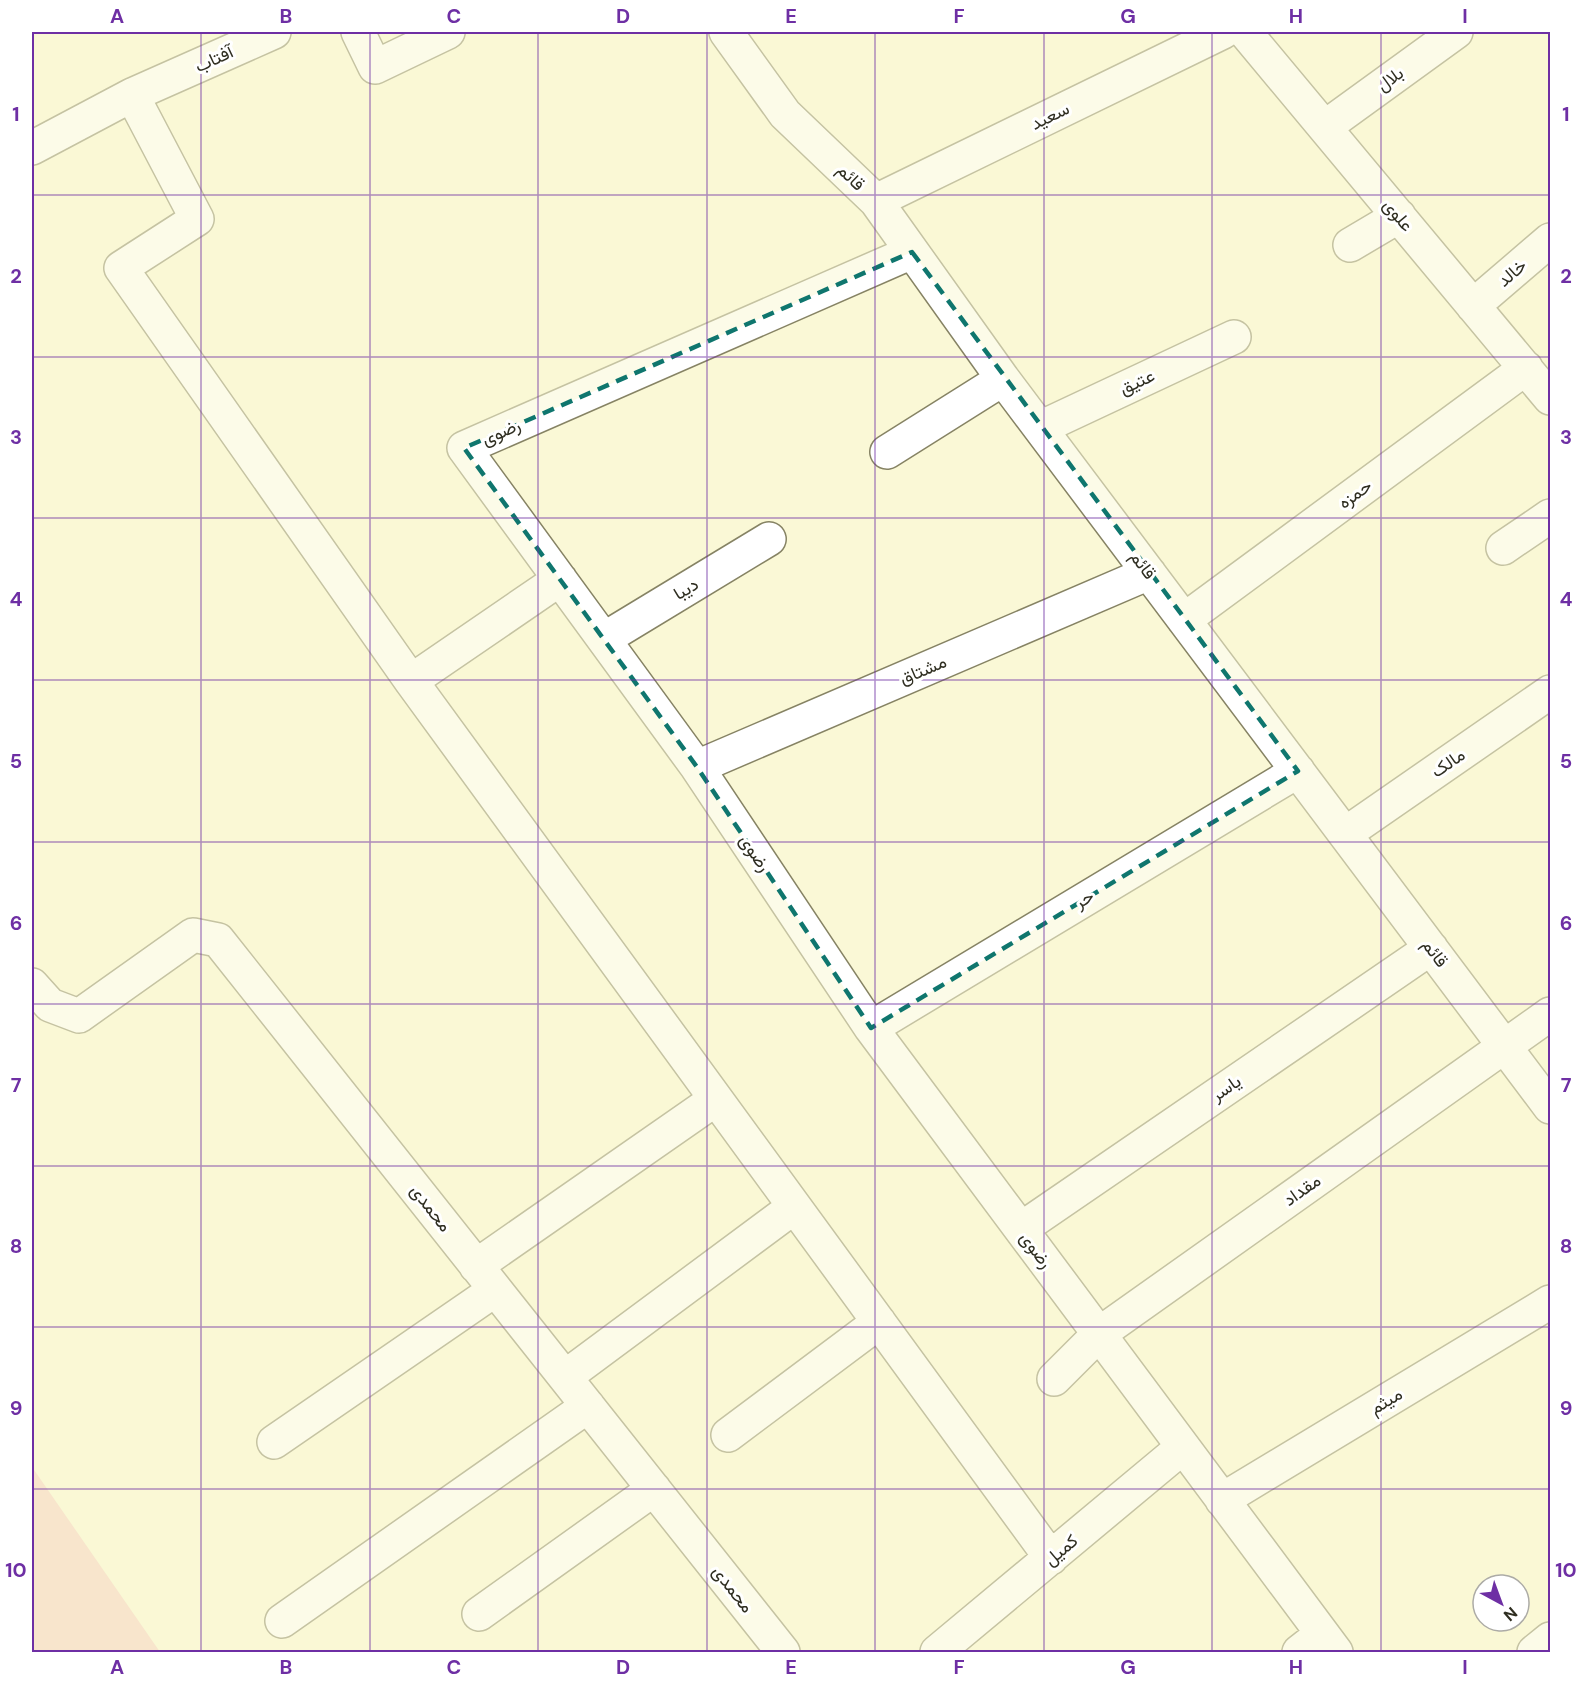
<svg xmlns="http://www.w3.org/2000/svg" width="1582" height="1684" font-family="'DM Sans',Vazirmatn,sans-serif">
	<rect width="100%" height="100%" fill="#faf8d6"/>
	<path fill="#f6cec0" d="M32 1467 160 1652H32Z"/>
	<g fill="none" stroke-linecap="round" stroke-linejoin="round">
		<g stroke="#868364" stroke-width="36">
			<path id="minor" d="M274 32 132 95 197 219 121 268 411 681
				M358 32 375 67 448 32
				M726 32 785 114 876 201 1003 379 1550 1107
				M1245 32 1550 398
				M1325 127 1456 32
				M32 148 132 95
				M876 201 1223 32
				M1350 245 1399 216
				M912 252 464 448 697 767 871 1028 1336 1652
				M1473 306 1550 240
				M1040 428 1234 337
				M887 452 1003 379
				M1503 548 1550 516
				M560 579 411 681 1051 1558
				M1184 620 1526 368
				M604 639 769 539
				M697 767 1149 573
				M1345 834 1550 692
				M32 985 50 1005 79 1016 193 935 218 940 783 1652
				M871 1028 1298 771
				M1021 1229 1431 948
				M476 1266 716 1099
				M565 1377 794 1207
				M1054 1379 1099 1334 1550 1014
				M728 1435 879 1322
				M274 1442 495 1290
				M1222 1500 1550 1302
				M479 1614 654 1489
				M282 1621 588 1406
				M937 1652 1183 1447
				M1299 1652 1322 1634
				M1534 1652 1550 1639"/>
		</g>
		<use href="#minor" stroke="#fff" stroke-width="33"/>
	</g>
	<path d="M0 0H1582V1684H0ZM912 252 1298 771 871 1028 697 767 464 448Z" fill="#faf8d6" fill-opacity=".55" fill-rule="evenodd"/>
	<path fill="none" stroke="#0f766e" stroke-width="4.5" stroke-dasharray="12 8" stroke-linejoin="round" d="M912 252 1298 771 871 1028 697 767 464 448Z"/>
	<path fill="none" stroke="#6e2fa4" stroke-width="1.5" stroke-opacity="0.55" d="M201 32V1652M370 32V1652M538 32V1652M707 32V1652M875 32V1652M1044 32V1652M1212 32V1652M1381 32V1652M32 195H1550M32 357H1550M32 518H1550M32 680H1550M32 842H1550M32 1004H1550M32 1166H1550M32 1327H1550M32 1489H1550"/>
	<g text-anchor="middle" stroke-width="6" stroke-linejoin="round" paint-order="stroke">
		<g font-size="18" fill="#2f2e21" stroke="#fff">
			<text transform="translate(214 59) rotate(-25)" y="6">آفتاب</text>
			<text transform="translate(1390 79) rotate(-36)" y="6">بلال</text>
			<text transform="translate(1050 116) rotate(-26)" y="6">سعید</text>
			<text transform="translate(851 177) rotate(44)" y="6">قائم</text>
			<text transform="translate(1398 215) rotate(50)" y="6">علوی</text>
			<text transform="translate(1512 273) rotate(-41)" y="6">خالد</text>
			<text transform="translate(1137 382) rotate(-25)" y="6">عتیق</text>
			<text transform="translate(501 432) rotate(-24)" y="6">رضوی</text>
			<text transform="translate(1355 494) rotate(-36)" y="6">حمزه</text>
			<text transform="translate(1143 565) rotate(53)" y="6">قائم</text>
			<text transform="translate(686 589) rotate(-31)" y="6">دیبا</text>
			<text transform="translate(923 670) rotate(-23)" y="6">مشتاق</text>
			<text transform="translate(1448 763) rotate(-35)" y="6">مالک</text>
			<text transform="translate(755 853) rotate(56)" y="6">رضوی</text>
			<text transform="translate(1084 899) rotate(-31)" y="6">حر</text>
			<text transform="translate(1435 953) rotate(53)" y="6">قائم</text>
			<text transform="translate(1226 1088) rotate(-34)" y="6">یاسر</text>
			<text transform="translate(1302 1190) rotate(-35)" y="6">مقداد</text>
			<text transform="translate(431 1208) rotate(52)" y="6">محمدی</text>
			<text transform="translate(1036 1250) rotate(53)" y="6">رضوی</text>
			<text transform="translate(1386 1401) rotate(-31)" y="6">میثم</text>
			<text transform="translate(1061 1550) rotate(-40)" y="6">کمیل</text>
			<text transform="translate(733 1589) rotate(52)" y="6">محمدی</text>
		</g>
	</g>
	<rect width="1582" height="1684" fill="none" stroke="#ffffff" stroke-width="66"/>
	<g transform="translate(1501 1603) rotate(139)"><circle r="28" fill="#ffffff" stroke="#acaba6" stroke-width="1.5"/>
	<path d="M0-4.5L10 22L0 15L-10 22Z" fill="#6e2fa4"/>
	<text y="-9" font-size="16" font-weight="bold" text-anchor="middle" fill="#2f2e21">N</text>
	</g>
	<rect x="33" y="33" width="1516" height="1618" fill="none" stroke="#6e2fa4" stroke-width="2"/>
	<g font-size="20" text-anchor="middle" font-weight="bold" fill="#6e2fa4">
		<text x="117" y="23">A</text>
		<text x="286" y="23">B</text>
		<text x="454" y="23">C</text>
		<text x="623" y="23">D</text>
		<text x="791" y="23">E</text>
		<text x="959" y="23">F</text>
		<text x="1128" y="23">G</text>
		<text x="1296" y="23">H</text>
		<text x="1465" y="23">I</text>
		<text x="16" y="121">1</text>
		<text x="1566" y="121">1</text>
		<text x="16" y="283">2</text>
		<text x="1566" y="283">2</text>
		<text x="16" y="444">3</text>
		<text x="1566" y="444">3</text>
		<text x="16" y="606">4</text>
		<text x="1566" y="606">4</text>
		<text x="16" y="768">5</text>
		<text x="1566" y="768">5</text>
		<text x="16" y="930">6</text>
		<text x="1566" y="930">6</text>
		<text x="16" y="1092">7</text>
		<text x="1566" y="1092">7</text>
		<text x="16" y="1253">8</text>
		<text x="1566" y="1253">8</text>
		<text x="16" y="1415">9</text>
		<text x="1566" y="1415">9</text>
		<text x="16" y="1577">10</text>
		<text x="1566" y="1577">10</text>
		<text x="117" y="1674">A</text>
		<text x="286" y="1674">B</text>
		<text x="454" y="1674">C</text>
		<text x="623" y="1674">D</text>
		<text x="791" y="1674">E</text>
		<text x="959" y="1674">F</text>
		<text x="1128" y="1674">G</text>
		<text x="1296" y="1674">H</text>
		<text x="1465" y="1674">I</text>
	</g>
</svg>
